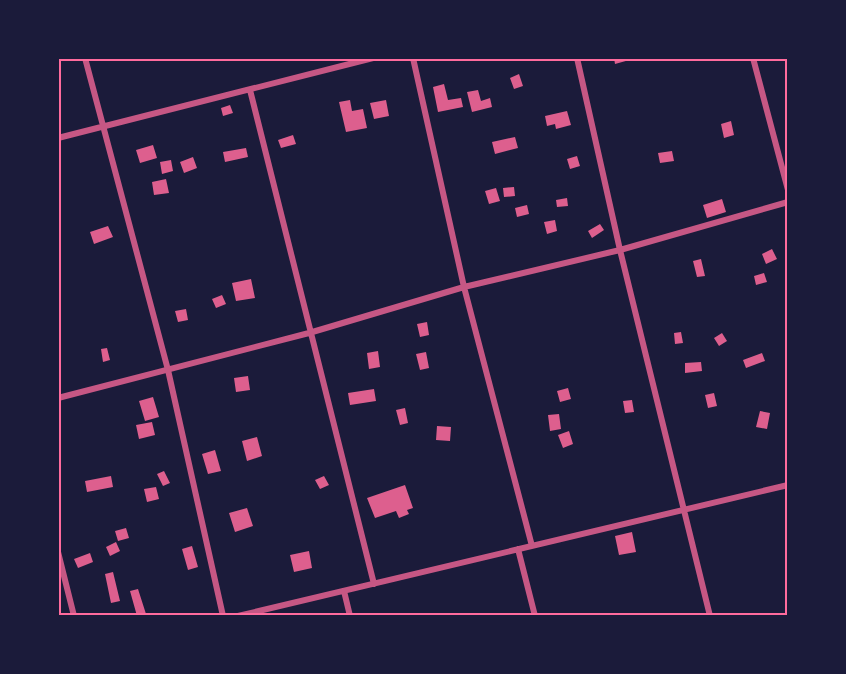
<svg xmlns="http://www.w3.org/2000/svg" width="846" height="674" font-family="'Fira Sans',sans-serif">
	<rect width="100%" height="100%" fill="#1b1b3a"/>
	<path fill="#dd5f8e" d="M614 58H633V59L615 64Z
		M519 74 523 86 514 89 510 78Z
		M444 84 448 100 461 98 463 107 438 112 433 87Z
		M478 90 481 101 490 98 492 107 472 112 467 92Z
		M350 100 352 111 363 109 367 128 346 132 339 102Z
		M386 100 389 116 374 119 370 103Z
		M230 105 233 113 223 116 221 108Z
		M567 111 571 125 556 129 555 124 547 126 545 116Z
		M731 121 734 135 724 138 721 124Z
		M293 135 296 144 281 148 278 140Z
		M515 137 518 148 495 154 492 142Z
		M153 145 157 158 140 163 136 150Z
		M246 148 248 157 225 162 223 152Z
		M672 151 674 161 660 163 658 153Z
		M577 156 580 166 570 169 567 159Z
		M193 157 197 168 184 173 180 162Z
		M171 160 173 171 162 174 160 162Z
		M166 179 169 193 154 195 152 182Z
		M514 187 515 196 504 197 503 188Z
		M496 188 500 201 489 204 485 191Z
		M567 198 568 206 557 207 556 200Z
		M722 199 726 212 707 218 703 205Z
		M527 205 529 214 517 217 515 208Z
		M555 220 557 231 547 234 544 222Z
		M600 224 604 230 592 238 588 231Z
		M108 226 113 237 94 244 90 232Z
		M772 249 777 259 766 264 762 254Z
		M701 259 705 276 697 277 693 261Z
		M764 273 767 282 756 285 754 276Z
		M251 279 255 298 236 301 232 283Z
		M222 295 226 304 216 308 212 299Z
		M186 309 188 320 178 322 175 311Z
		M427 322 429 335 420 337 417 324Z
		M681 332 683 343 675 344 674 333Z
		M722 333 727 341 719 346 714 338Z
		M107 348 110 360 103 362 101 349Z
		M378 351 380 367 369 369 367 353Z
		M426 352 429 368 420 370 416 354Z
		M762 353 765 361 746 368 743 360Z
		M701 362 702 371 685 373V363Z
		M248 376 250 390 236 392 234 378Z
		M568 388 571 399 560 402 557 391Z
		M374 389 376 401 350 405 348 393Z
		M714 393 717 406 708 408 705 395Z
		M153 397 159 417 145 421 139 401Z
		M632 400 634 412 625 413 623 401Z
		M405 408 408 423 400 425 396 410Z
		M760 411 770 413 767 429 756 427Z
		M559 414 561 429 550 431 548 415Z
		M152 422 155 435 139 439 136 425Z
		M437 426 451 427 450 441 436 440Z
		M569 431 573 444 563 448 558 435Z
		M257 437 262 456 247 461 242 441Z
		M215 450 221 471 208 474 202 454Z
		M164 471 170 483 163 486 157 474Z
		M111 476 113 487 87 492 85 481Z
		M324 476 329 485 320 489 315 480Z
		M405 485 413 508 407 510 409 514 399 518 396 511 375 518 367 498Z
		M156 487 159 499 147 502 144 489Z
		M247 508 253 526 235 532 229 513Z
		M126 528 129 538 118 541 115 531Z
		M632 532 636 552 619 555 615 536Z
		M116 542 120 551 110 556 106 547Z
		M192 546 198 567 188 570 182 549Z
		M309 551 312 568 294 572 290 555Z
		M90 553 93 562 78 568 74 559Z
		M113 572 120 601 111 603 105 574Z
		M138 589 146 614 140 616H137L130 591Z"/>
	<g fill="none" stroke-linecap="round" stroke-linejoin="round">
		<path stroke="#c65784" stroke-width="6" d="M85 58 168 370 223 616
			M413 58 464 287 532 546
			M577 58 620 250 710 616
			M753 58 788 190
			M250 90 374 584
			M58 138 373 58
			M58 398 309 333 464 287 620 250 788 202
			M518 549 535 616
			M58 552 74 616
			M344 591 350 616
			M238 616 788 485"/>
	</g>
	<rect width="846" height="674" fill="none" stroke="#1b1b3a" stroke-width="120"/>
	<rect x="60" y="60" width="726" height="554" fill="none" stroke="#ff6b9d" stroke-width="2"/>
</svg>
